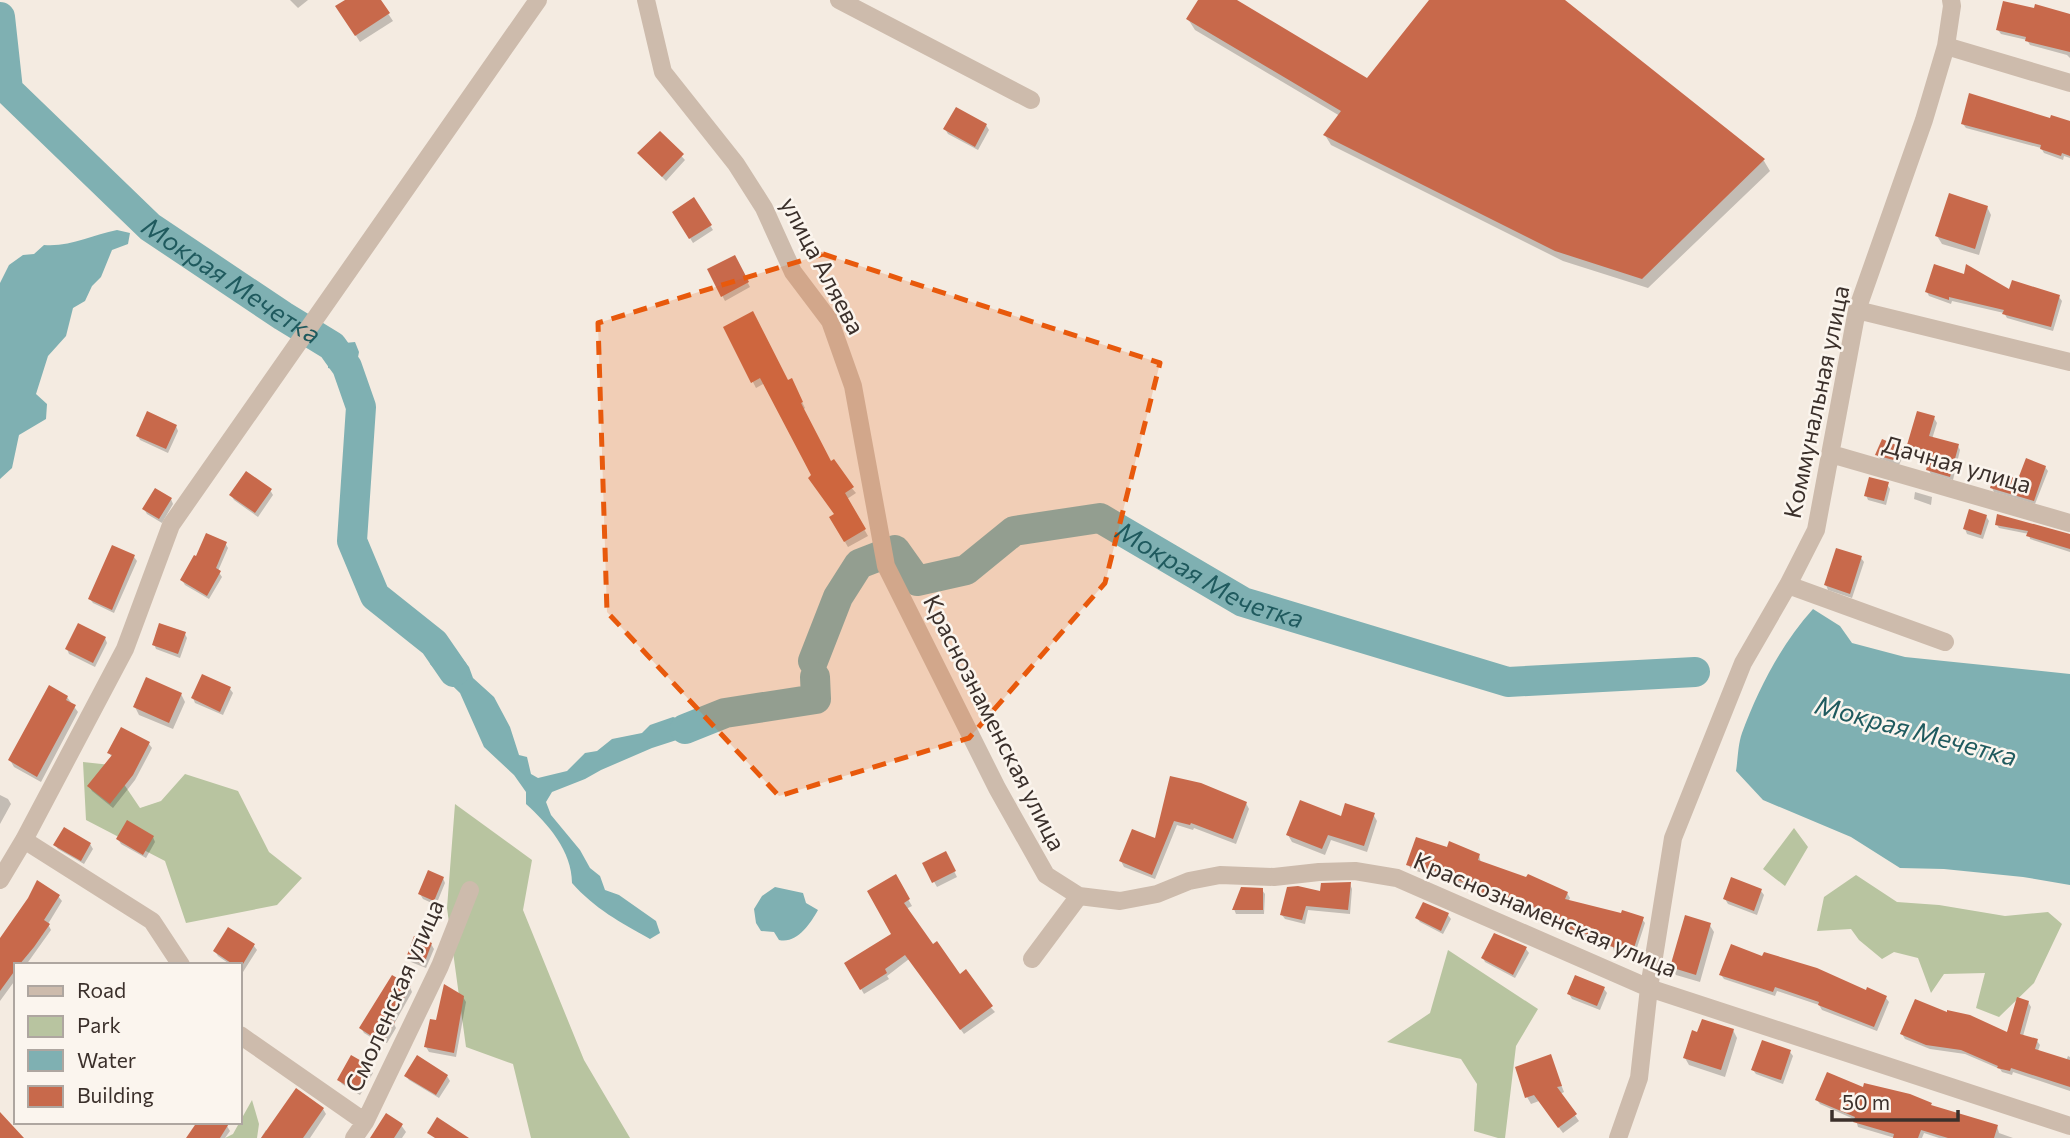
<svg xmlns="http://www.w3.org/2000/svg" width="2070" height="1138" font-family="Commissioner,sans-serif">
	<rect width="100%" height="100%" fill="#f4ebe1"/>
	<path fill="#b8c4a0" d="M83 762 111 765 140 808 161 801 185 774 238 791 269 852 302 878 277 905 186 923 165 861 86 820Z
		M455 804 532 860 523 910 584 1060 630 1138H531L513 1064 466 1047 447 908Z
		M1794 828 1808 847 1785 886 1763 869Z
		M1856 875 1897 902 1939 905 2005 916 2048 912 2062 924 2034 983 1999 1017 1976 1008 1985 973 1944 974 1931 993 1918 958 1894 952 1882 959 1859 940 1851 929 1817 931 1824 897Z
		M1448 950 1538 1009 1516 1046 1505 1138H1498L1474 1131 1477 1084 1461 1059 1387 1042 1430 1013Z
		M252 1100 259 1124 257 1138H225L233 1134Z"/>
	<path fill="#7fb0b2" d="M117 230 130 233 128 244 112 250 101 277 92 286 85 301 73 308 66 336 48 356 36 394 47 404 46 419 19 435 12 468 0 479V283L9 265 23 255 34 254 44 245C71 247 92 235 117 230Z
		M329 332 345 343 355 342 359 352 354 378H341L338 370 328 368V359L317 350Z
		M1813 609 1840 626 1852 643 1905 657 2070 674V885L2023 877 1944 869 1900 868 1851 837 1763 800 1736 771C1738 758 1738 744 1742 733 1758 689 1782 643 1813 609Z
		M433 636 443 637 448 649 460 656 469 667 473 678 494 697 510 727 519 755 527 757 531 774 538 778 567 771 585 753 597 751 612 739 642 733 650 725 673 717 680 719 714 709 723 710 724 720 686 737 652 748 601 770 585 779 552 792 546 802 551 815 580 850 590 868 600 876 605 890 619 895 656 921 660 933 650 939C620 922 595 909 572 883 572 851 548 824 526 804V792L514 775 484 747 460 693 430 664 429 644Z
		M775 887 803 893 806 903 818 910C810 924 797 944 779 940L774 932 761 931 756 923 754 909 762 896Z"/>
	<path fill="#0003" d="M290 0H308L298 8Z
		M348 0H379L393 21 360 42 342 14Z
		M1200 0H1233L1368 80 1431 0H1563L1764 161 1770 171 1648 288 1563 261 1331 145 1325 135 1340 116 1195 30 1188 19Z
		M2070 28V58L2067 55 2030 45 2027 40 2001 34 1998 30Z
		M2051 120 2070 123V158L2064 156 2063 160 2044 153 2041 148 1966 128 1963 124Z
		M986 125 989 130 978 150 948 134 945 129Z
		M660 133 685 160 666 181 640 154Z
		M694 200 713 230 693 243 674 212Z
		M1987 207 1991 215 1979 255 1942 244 1937 236Z
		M734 257 750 287 725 301 709 270Z
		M2011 291 2059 297 2062 301 2053 331 2007 318 2004 313 1952 301 1951 304 1929 296 1927 292Z
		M725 327 794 386 805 408 803 410 831 464 856 493 847 499 868 536 848 547 831 518 836 515 765 383 756 388Z
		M1934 418 1937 423 1932 439 1958 446 1960 450 1953 480 1931 474 1928 469 1932 455 1912 449 1909 445Z
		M176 426 178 431 168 453 140 440 138 436Z
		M1901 449 1904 454 1899 465 1880 459 1877 455Z
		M2045 467 2048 471 2035 504 1994 492 1992 488 2019 481Z
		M1887 484 1890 489 1886 505 1868 500 1866 495Z
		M270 490 273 495 258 517 234 500 231 495Z
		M1915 492 1932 497 1931 505 1914 499Z
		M171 499 173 504 162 523 147 514 144 509Z
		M1986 516 1989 521 1983 539 1967 534 1965 529Z
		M1997 525 2070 536V552L2030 539 2029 534 1999 528Z
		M225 543 228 548 218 571 222 577 209 599 185 585 182 580Z
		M134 557 137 561 114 613 93 603 90 599Z
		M1861 558 1864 562 1852 598 1828 590 1826 585Z
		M185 634 187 638 180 658 156 649 154 644Z
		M105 638 107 643 95 667 69 654 67 649Z
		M203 676 230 689 233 693 223 715 195 703 193 698Z
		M181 694 185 702 173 729 139 715 135 707Z
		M67 697 78 712 41 782 14 767 10 760Z
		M149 744 152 748 135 780 113 808 92 791 89 786 112 757 109 753Z
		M1172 778 1246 803 1249 809 1236 844 1194 828 1193 830 1177 825 1155 879 1124 867 1121 861 1156 840Z
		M0 795 8 799 11 804 0 824Z
		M1373 814 1377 821 1367 852 1331 840 1325 855 1292 842 1288 835 1342 818Z
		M153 837 155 842 146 858 121 844 118 839Z
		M90 844 93 849 84 864 58 849 55 845Z
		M1448 850 1479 855 1481 863 1567 893 1570 898 1568 902 1642 919 1645 923 1634 957 1614 951 1612 944 1581 936 1539 917 1537 911 1501 897 1499 903 1483 897 1479 892 1432 873 1431 876 1411 869 1408 864Z
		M945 853 957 877 937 887 924 864Z
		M895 877 912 906 906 909 933 946 995 1012 964 1034 909 959 887 976 889 979 864 994 846 963 893 934Z
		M443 878 445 883 436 905 423 899 420 894Z
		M1350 884 1352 889 1350 914 1308 910 1305 924 1285 919 1282 915 1322 893Z
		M1262 890 1265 894 1264 914H1236L1234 909Z
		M1761 891 1764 895 1757 915 1728 904 1725 899Z
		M58 896 62 901 48 924 51 930 26 965H16V979L0 1001V943Z
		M1448 915 1451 919 1443 934 1420 922 1417 918Z
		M1709 924 1714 932 1700 982 1676 975 1672 967Z
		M1495 935 1526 949 1529 953 1515 978 1485 962 1483 958Z
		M431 944 434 949 426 968 411 962 408 957Z
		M254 946 257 950 243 972 240 970V965H231L218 956 215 951Z
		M1721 975 1867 992 1886 998 1889 1002 1877 1031 1822 1010 1819 1005 1777 991 1775 996 1724 979Z
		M410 987 412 992 394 1024 396 1028 387 1043 377 1041 364 1033 361 1028Z
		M1604 989 1607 993 1600 1010 1572 999 1569 994Z
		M463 997 466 1002 456 1057 429 1052 426 1047 437 1022Z
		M2028 1002 2031 1007 2023 1036 2037 1041 2040 1045 2038 1051 2066 1061 2068 1056 2070 1057V1091L2013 1072 2012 1075 2002 1072 2000 1069 1965 1054 1930 1049 1905 1039 1902 1034H2008Z
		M1733 1030 1737 1038 1725 1077 1689 1065 1685 1058Z
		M1790 1052 1793 1056 1783 1084 1756 1074 1753 1070Z
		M1550 1056 1564 1092 1560 1094 1579 1121 1563 1133 1539 1101 1531 1104 1527 1097Z
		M370 1068 373 1073 360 1095 342 1084 339 1080Z
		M406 1076H447L450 1081 439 1098 409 1080Z
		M1864 1090 1997 1126 1999 1133 2013 1138H1939L1924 1133 1922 1138H1895L1858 1127 1856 1120 1820 1104 1817 1100Z
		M323 1109 326 1114 310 1138H261L266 1130 268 1132Z
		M401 1125 406 1132 402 1138H372Z
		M227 1126 230 1131 225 1138H192Z"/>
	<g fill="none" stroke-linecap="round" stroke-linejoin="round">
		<g stroke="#7fb0b2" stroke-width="30">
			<path id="s1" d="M0 17 8 90 150 227 283 316 332 346 347 367 361 407 352 541 375 596 434 643 454 672"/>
			<path id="s2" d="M813 661 838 597 859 564 895 550 917 581 966 570 1014 531 1100 518 1243 602 1508 682 1695 672"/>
			<path d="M685 729 725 713 816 699 815 677"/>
		</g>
	</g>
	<path fill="#c8694b" d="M345 0H381L390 13 355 36 335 6Z
		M1198 0H1237L1367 78 1429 0H1565L1765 159 1642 279 1555 251 1323 135 1341 111 1186 19Z
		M2003 1 2034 8 2035 4 2070 14V52L2025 41 2026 37 1996 30Z
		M1969 93 2050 118 2051 115 2070 121V156L2062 153 2061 156 2040 149 2041 145 1961 124Z
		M956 107 987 124 975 147 943 129Z
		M660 131 684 154 662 177 637 153Z
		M1949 193 1988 206 1975 249 1935 236Z
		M694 197 712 225 689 239 672 212Z
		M735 255 749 282 721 297 707 269Z
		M1934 264 1964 274 1966 264 2009 289 2012 280 2060 295 2051 327 2002 314 2004 310 1949 297V300L1925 292Z
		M753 311 788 380 792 378 803 402 801 403 831 461 834 459 854 487 845 493 866 529 844 542 829 517 834 514 808 478 811 475 760 378 751 383 723 327Z
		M147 411 177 425 166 449 136 436Z
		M1917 411 1935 416 1929 436 1959 444 1950 477 1926 470 1931 452 1907 445Z
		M1882 439 1903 448 1897 461 1875 455Z
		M2026 458 2046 466 2034 501 1990 488 1995 472 2018 479Z
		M246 471 272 489 255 513 229 495Z
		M1869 477 1889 482 1884 501 1864 496Z
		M155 488 172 498 159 519 142 509Z
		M1969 509 1987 515 1981 535 1963 529Z
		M1997 514 2070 534V549L2026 536 2028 531 1995 525Z
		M206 533 227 542 216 568 221 571 207 596 180 580 194 555 196 556Z
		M112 545 135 555 112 610 88 599Z
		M1836 548 1862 556 1850 594 1824 585Z
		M78 623 106 637 93 663 65 649Z
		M159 623 186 632 178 654 152 645Z
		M202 674 231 687 220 712 191 698Z
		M146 677 182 693 169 723 133 707Z
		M49 685 68 696 66 700 76 705 37 777 8 760Z
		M121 727 150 742 133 775 110 804 87 786 112 755 107 753Z
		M1170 776 1201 783 1247 802 1233 839 1191 823 1190 825 1174 821 1152 875 1119 861 1132 829 1155 838Z
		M1300 800 1341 816 1345 803 1375 813 1364 846 1328 835 1322 849 1286 835Z
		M127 820 154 836 143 855 116 839Z
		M64 827 91 843 81 861 53 845Z
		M1416 837 1447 847 1449 841 1480 854 1478 860 1526 877 1528 874 1568 892 1565 899 1621 913 1622 910 1644 917 1632 954 1610 946 1611 940 1577 932 1534 912 1536 908 1499 894 1497 900 1478 893 1480 889 1430 869 1429 872 1406 865Z
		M946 851 956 871 932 883 922 863Z
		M428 870 444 877 434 901 418 894Z
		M896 874 910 899 904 903 933 944 937 941 960 974 966 969 993 1006 960 1030 905 955 885 969 887 973 860 990 844 963 891 934 867 891Z
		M1731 877 1762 889 1754 911 1723 899Z
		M37 880 60 895 44 920 50 924 34 947 19 965H16V969L0 991V938L28 898Z
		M1351 882 1348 910 1306 906 1302 920 1280 915 1287 887 1298 886 1320 891 1321 883Z
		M1241 887 1263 888V910H1232Z
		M1423 902 1449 913 1441 931 1415 918Z
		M1685 915 1711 923 1696 975 1670 967Z
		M228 927 255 944 240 969V965H234L213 951Z
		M1494 933 1527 947 1513 975 1481 958Z
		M414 936 432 943 424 964 406 958Z
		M1731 944 1762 956 1764 952 1817 968 1866 990 1867 987 1887 996 1874 1027 1818 1005 1819 1002 1775 987 1773 992 1719 975Z
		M392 975 411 986 391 1020 395 1022 385 1039 373 1037 359 1028Z
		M1575 975 1605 987 1597 1006 1567 994Z
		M444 984 464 996 454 1053 424 1047 430 1019 436 1020Z
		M2017 997 2029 1001 2020 1034 2038 1039 2035 1049 2070 1060V1087L2011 1068 2010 1071 1997 1068 1998 1066 1961 1050 1926 1045 1900 1034 1915 999 1947 1012V1010L1970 1015 2007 1032Z
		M1702 1019 1734 1029 1721 1070 1683 1058 1692 1030 1697 1032Z
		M1762 1040 1791 1050 1781 1080 1751 1070Z
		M1551 1054 1562 1086 1557 1087 1577 1114 1558 1128 1534 1095 1525 1098 1515 1067Z
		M351 1055 372 1067 358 1092 337 1080Z
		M417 1055 448 1075 436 1095 404 1076Z
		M1827 1072 1863 1087 1864 1083 1910 1094 1932 1103 1931 1105 1998 1125 1994 1138H1948L1921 1130 1918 1138H1893L1894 1134 1853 1122 1855 1117 1815 1100Z
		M296 1088 324 1108 303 1138H261Z
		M0 1112 24 1138H0Z
		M386 1113 403 1124 394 1138H370Z
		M437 1117 469 1138H435L427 1133Z
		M197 1122H230L220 1138H186Z"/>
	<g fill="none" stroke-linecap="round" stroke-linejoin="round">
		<path stroke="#cdbbac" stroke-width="18" d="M646 0 663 72 736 164 764 208 793 272 830 321 853 386 886 566 997 788 1046 875 1079 896 1120 901 1157 894 1189 881 1220 875 1274 877 1319 872 1355 871 1397 878 1649 988 2070 1126
			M839 0 1031 100
			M1946 46 2070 83
			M1857 310 2070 362
			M1831 454 2070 523
			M1788 585 1945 642
			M24 840 152 921 181 965
			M0 880 24 840 125 649 171 525 538 0
			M1032 959 1079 896
			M240 1035 365 1122
			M354 1138 365 1122 440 966 470 890
			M1618 1138 1639 1078 1649 988 1673 838 1743 663 1788 585 1816 530 1857 310 1924 120 1946 46 1952 6 1951 0"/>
	</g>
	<path fill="#e8590c" fill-opacity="0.2" stroke="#e8590c" stroke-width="5" stroke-dasharray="14 9" stroke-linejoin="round" d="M823 254 1160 363 1105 583 969 738 779 796 607 612 598 323Z"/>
	<g text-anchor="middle" stroke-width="5" stroke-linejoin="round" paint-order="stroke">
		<g font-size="24" fill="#3b302b" stroke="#fbf5ee">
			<text transform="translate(822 266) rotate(62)" y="8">улица Аляева</text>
			<text transform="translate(1817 402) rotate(-78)" y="8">Коммунальная улица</text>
			<text transform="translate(1957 465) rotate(16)" y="8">Дачная улица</text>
			<text transform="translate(994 723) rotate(63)" y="8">Краснознаменская улица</text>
			<text transform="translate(1545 915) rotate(23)" y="8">Краснознаменская улица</text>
			<text transform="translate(395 996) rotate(-66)" y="8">Смоленская улица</text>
		</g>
		<g font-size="26" font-style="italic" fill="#1f5a5e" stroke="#fbf5ee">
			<text dy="9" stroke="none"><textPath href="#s1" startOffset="368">Мокрая Мечетка</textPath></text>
			<text dy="9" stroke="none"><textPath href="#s2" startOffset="508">Мокрая Мечетка</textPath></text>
			<text transform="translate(1916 731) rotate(15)" y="9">Мокрая Мечетка</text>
		</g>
	</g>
	<rect x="14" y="963" width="228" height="161" fill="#fbf5ee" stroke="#aea6a0" stroke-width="2"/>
	<rect x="28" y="986" width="35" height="10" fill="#cdbbac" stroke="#aea6a0" stroke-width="2"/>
	<text x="77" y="998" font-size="21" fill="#3b302b">Road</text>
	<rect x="28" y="1016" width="35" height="21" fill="#b8c4a0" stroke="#aea6a0" stroke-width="2"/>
	<text x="77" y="1033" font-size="21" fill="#3b302b">Park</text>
	<rect x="28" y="1050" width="35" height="21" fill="#7fb0b2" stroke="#aea6a0" stroke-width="2"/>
	<text x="77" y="1068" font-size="21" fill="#3b302b">Water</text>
	<rect x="28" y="1086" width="35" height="21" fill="#c8694b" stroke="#aea6a0" stroke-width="2"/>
	<text x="77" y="1103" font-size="21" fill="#3b302b">Building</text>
	<path d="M1832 1110v10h126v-10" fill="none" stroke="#3b302b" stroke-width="3.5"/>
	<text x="1842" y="1110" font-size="21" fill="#3b302b" stroke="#fbf5ee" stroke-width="5" paint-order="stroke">50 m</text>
</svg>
